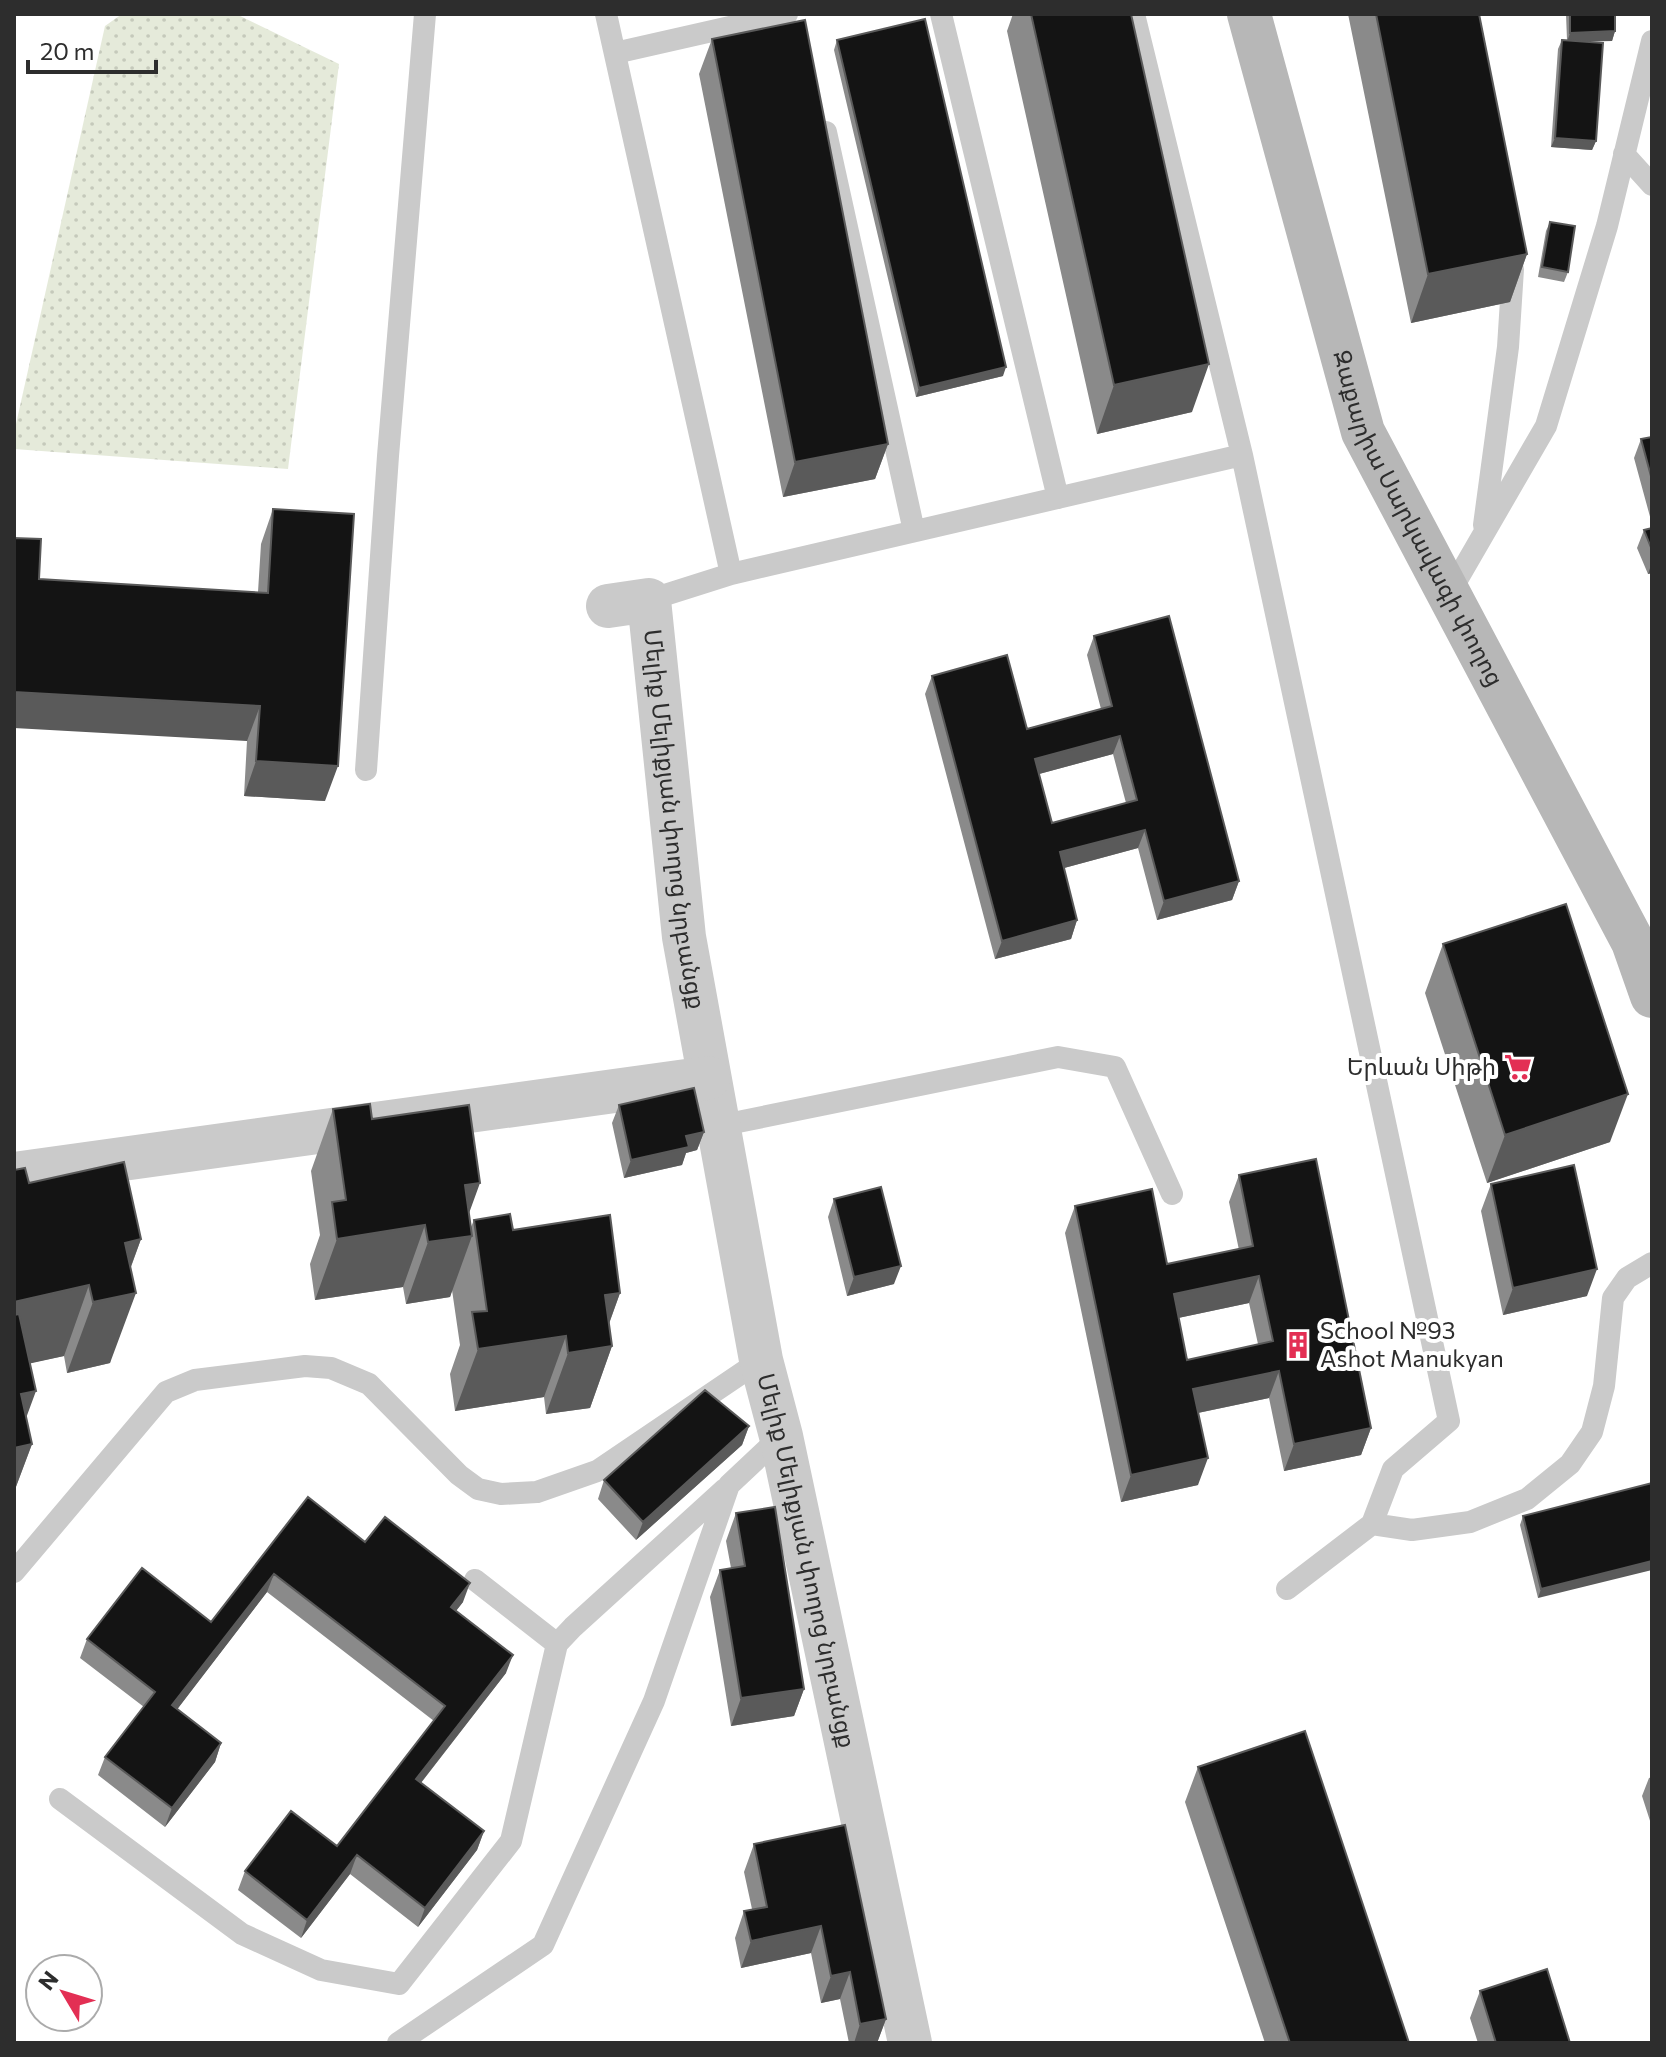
<svg xmlns="http://www.w3.org/2000/svg" width="1666" height="2057" font-family="Commissioner,'Noto Sans Armenian',sans-serif">
	<defs>
		<pattern id="grass-dots" width="8" height="8" patternUnits="userSpaceOnUse" patternTransform="scale(2)"><rect width="8" height="8" fill="#e5eada"/><path d="M2 2h.1M6 6h.1" fill="none" stroke="#c5c9bb" stroke-width="1.8" stroke-linecap="round"/></pattern>
	</defs>
	<rect width="100%" height="100%" fill="#fff"/>
	<path fill="url(#grass-dots)" d="M122 14H236L339 64 288 469 14 449V433L105 26Z"/>
	<g fill="none" stroke-linecap="round" stroke-linejoin="round">
		<path stroke="#cacaca" stroke-width="22" d="M606 14 731 574
			M941 14 1058 498
			M1134 14 1242 455 1449 1421 1393 1469 1372 1524 1287 1589
			M615 53 787 14
			M826 132 914 531
			M1624 154 1652 185
			M1484 525 1508 347 1513 269
			M1450 592 1546 426 1607 226 1652 41
			M649 600 731 574 1242 455
			M366 770 388 456 425 14
			M718 1126 1058 1057 1115 1067 1172 1194
			M1372 1524 1412 1530 1470 1522 1527 1499 1570 1464 1592 1432 1604 1386 1613 1298 1627 1278 1652 1263
			M14 1572 166 1392 195 1380 305 1366 331 1368 369 1384 459 1475 478 1489 501 1494 537 1492 597 1471 761 1360
			M475 1580 557 1644 573 1627 725 1489
			M60 1799 242 1934 321 1970 399 1984 511 1841 557 1644
			M398 2043 543 1945 654 1701 729 1485 781 1436"/>
		<g stroke="#cacaca" stroke-width="44">
			<path id="s1" d="M608 606 649 600 684 937 761 1360 781 1436 910 2043"/>
			<path d="M14 1174 708 1078"/>
		</g>
		<path stroke="#b7b7b7" stroke-width="44" id="s2" d="M1249 14 1363 432 1633 942 1652 996"/>
	</g>
	<path fill="#8a8a8a" fill-rule="evenodd" d="M1013 14H1131L1192 412 1097 434 1007 31Z
		M1348 14H1479L1527 254 1510 302 1411 323Z
		M1566 14H1615V31L1612 41H1584L1596 141 1592 150 1551 147 1558 49 1562 40H1567Z
		M712 39 888 444 875 479 783 497 699 74Z
		M837 40 1003 376 916 397 834 50Z
		M1550 222 1568 272 1564 282 1538 277 1546 231Z
		M1652 437V524L1634 458 1641 439Z
		M273 509 325 801 244 796 247 741 39 579 258 592 261 544Z
		M1652 528V573L1648 574 1637 548 1644 530Z
		M1094 636 1239 881 1232 900 1157 920 1138 848 1064 868 1077 920 1071 939 995 959 925 694 932 676 1027 729 1101 709 1087 655ZM1113 754 1126 803 1052 823 1039 774Z
		M1443 944 1610 1142 1487 1183 1425 993Z
		M619 1105 704 1132 697 1150 686 1153 682 1165 624 1178 612 1123Z
		M333 1109 372 1119 469 1214 471 1227 474 1220 513 1230 620 1293 609 1324 612 1346 590 1408 546 1414 544 1397 455 1411 450 1374 460 1345 452 1290 450 1297 406 1304 403 1287 315 1300 310 1264 320 1235 311 1171Z
		M14 1170 29 1183 141 1239 131 1267 110 1363 67 1373 64 1356 30 1363 26 1418 32 1444 14 1492Z
		M1239 1175 1371 1428 1361 1455 1284 1471 1269 1398 1198 1413V1485L1121 1502 1065 1233 1075 1206 1167 1264 1239 1250 1229 1202ZM1249 1303 1258 1344 1187 1360 1178 1318Z
		M1491 1184 1587 1296 1503 1315 1481 1211Z
		M834 1199 894 1284 847 1296 828 1217Z
		M749 1426 742 1445 636 1540 598 1499 604 1480Z
		M1652 1483 1538 1598 1520 1525 1523 1516Z
		M308 1497 365 1542 463 1602 456 1611 506 1673 421 1783 484 1831 477 1850 418 1927 350 1874 301 1938 238 1890 245 1871 337 1846 434 1721 267 1592 177 1709 221 1743 215 1762 165 1827 98 1775 105 1757 144 1707 80 1658 87 1639 211 1622Z
		M736 1513 804 1689 794 1716 731 1726 710 1597 720 1570 731 1568 726 1541Z
		M1198 1767 1409 2043H1265L1185 1802Z
		M1652 1777V1827L1642 1796 1649 1778Z
		M845 1825 886 2019 877 2043H849L840 1999 821 2003 811 1953 741 1968 735 1938 744 1911 752 1909 744 1872 754 1844Z
		M1480 1991 1570 2043H1478L1470 2018Z"/>
	<path fill="#5a5a5a" d="M1615 31 1612 41 1567 42 1570 33Z
		M1555 138 1596 141 1592 150 1551 147Z
		M1527 254 1510 302 1411 323 1428 274Z
		M1209 364 1192 412 1097 434 1114 385Z
		M1006 367 1003 376 916 397 919 388Z
		M888 444 875 479 783 497 795 462Z
		M1652 562V573L1648 574Z
		M14 692 260 706 247 741 14 728Z
		M1120 736 1113 754 1028 777 1035 759Z
		M256 761 338 766 325 801 244 796Z
		M1145 830 1138 848 1053 871 1060 852Z
		M1239 881 1232 900 1157 920 1164 901Z
		M1077 920 1071 939 995 959 1002 941Z
		M1628 1094 1610 1142 1487 1183 1505 1135Z
		M704 1132 697 1150 686 1153 682 1165 624 1178 631 1160 686 1136Z
		M480 1183 460 1238 472 1236 450 1297 406 1304 428 1242 465 1185Z
		M425 1225 403 1287 315 1300 337 1239Z
		M141 1239 120 1296 136 1293 110 1363 67 1373 93 1302 125 1243Z
		M901 1266 894 1284 847 1296 854 1277Z
		M1597 1269 1587 1296 1503 1315 1513 1288Z
		M1259 1276 1249 1303 1164 1321 1174 1294Z
		M89 1285 64 1356 14 1367V1302Z
		M620 1293 600 1348 612 1346 590 1408 546 1414 568 1353 605 1295Z
		M566 1336 544 1397 455 1411 478 1349Z
		M1279 1371 1269 1398 1183 1416 1193 1389Z
		M36 1391 15 1448 32 1444 14 1492V1413L21 1394Z
		M749 1426 742 1445 636 1540 643 1522Z
		M1371 1428 1361 1455 1284 1471 1294 1444Z
		M1208 1458 1198 1485 1121 1502 1131 1475Z
		M1652 1561V1570L1538 1598 1541 1589Z
		M274 1574 267 1592 166 1724 172 1705Z
		M470 1583 463 1602 444 1626 451 1607Z
		M513 1655 506 1673 409 1798 416 1779Z
		M804 1689 794 1716 731 1726 741 1698Z
		M221 1743 215 1762 165 1827 172 1808Z
		M484 1831 477 1850 418 1927 425 1908Z
		M357 1855 350 1874 301 1938 307 1920Z
		M821 1926 811 1953 741 1968 751 1941Z
		M850 1972 840 1999 821 2003 831 1976Z
		M886 2019 877 2043H854L860 2024Z"/>
	<path fill="#141414" stroke="#5a5a5a" stroke-width="2" fill-rule="evenodd" d="M1031 14H1131L1209 364 1114 385Z
		M1376 14H1479L1527 254 1428 274Z
		M1570 14H1615V31L1570 33Z
		M925 19 1006 367 919 388 837 40Z
		M805 20 888 444 795 462 712 39Z
		M1562 40 1603 43 1596 141 1555 138Z
		M1550 222 1575 226 1568 272 1542 267Z
		M1652 437V480L1641 439Z
		M273 509 354 514 338 766 256 761 260 706 14 692V538L41 539 39 579 268 593Z
		M1652 528V550L1644 530Z
		M1169 616 1239 881 1164 901 1145 830 1060 852 1077 920 1002 941 932 676 1007 655 1027 729 1112 706 1094 636ZM1120 736 1137 800 1052 823 1035 759Z
		M1566 904 1628 1094 1505 1135 1443 944Z
		M694 1088 704 1132 686 1136 689 1147 631 1160 619 1105Z
		M370 1104 372 1119 469 1105 480 1183 465 1185 472 1236 428 1242 425 1225 337 1239 332 1202 346 1200 333 1109Z
		M1316 1159 1371 1428 1294 1444 1279 1371 1193 1389 1208 1458 1131 1475 1075 1206 1152 1189 1167 1264 1253 1246 1239 1175ZM1259 1276 1273 1341 1187 1360 1174 1294Z
		M124 1162 141 1239 125 1243 136 1293 93 1302 89 1285 14 1302V1170L25 1168 29 1183Z
		M1574 1165 1597 1269 1513 1288 1491 1184Z
		M881 1187 901 1266 854 1277 834 1199Z
		M510 1214 513 1230 610 1215 620 1293 605 1295 612 1346 568 1353 566 1336 478 1349 472 1312 487 1311 474 1220Z
		M19 1314 36 1391 21 1394 32 1444 14 1448V1315Z
		M705 1390 749 1426 643 1522 604 1480Z
		M1652 1483V1561L1541 1589 1523 1516Z
		M308 1497 365 1542 385 1517 470 1583 451 1607 513 1655 416 1779 484 1831 425 1908 357 1855 307 1920 245 1871 291 1811 337 1846 445 1706 274 1574 172 1705 221 1743 172 1808 105 1757 155 1692 87 1639 142 1568 211 1622Z
		M775 1507 804 1689 741 1698 720 1570 745 1566 736 1513Z
		M1305 1731 1409 2043H1290L1198 1767Z
		M845 1825 886 2019 860 2024 850 1972 831 1976 821 1926 751 1941 744 1911 767 1907 754 1844Z
		M1547 1969 1570 2043H1496L1480 1991Z"/>
	<defs>
		<g id="supermarket-bare" transform="scale(2.16)"><path d="M-6-5.5h2.5l.6 2H6L4.5 2H-2.5L-4.4-4H-6ZM-1.5 3.2a1.3 1.3 0 1 0 .1 0ZM3 3.2a1.3 1.3 0 1 0 .1 0Z" fill="#e32f54" stroke="#fff" stroke-width="2.5" paint-order="stroke"/></g>
		<g id="building-bare" transform="scale(2.16)"><path d="M-4-6H4V6H1V3H-1V6H-4ZM-2.5-4.3h1.7v1.8h-1.7ZM.8-4.3h1.7v1.8H.8ZM-2.5-1h1.7V.8h-1.7ZM.8-1h1.7V.8H.8Z" fill="#e32f54" stroke="#fff" stroke-width="2.5" paint-order="stroke"/></g>
	</defs>
	<g fill-rule="evenodd">
		<use href="#supermarket-bare" x="1518" y="1067"/>
		<use href="#building-bare" x="1298" y="1345"/>
	</g>
	<g text-anchor="middle" stroke-width="8" stroke-linejoin="round" paint-order="stroke">
		<g font-size="24" fill="#2d2d2d" stroke="#fff">
			<text dy="8" stroke="none"><textPath href="#s2" startOffset="534">Զաքարիա Սարկավագի փողոց</textPath></text>
			<text dy="8" stroke="none"><textPath href="#s1" startOffset="262">Մելիք Մելիքյան փողոց նրբանցք</textPath></text>
			<text dy="8" stroke="none"><textPath href="#s1" startOffset="1016">Մելիք Մելիքյան փողոց նրբանցք</textPath></text>
		</g>
		<g font-size="24" fill="#2d2d2d" stroke="#fff" text-anchor="end">
			<text x="1496" y="1075">Երևան Սիթի</text>
			<text x="1320" y="1339" text-anchor="start">School №93<tspan x="1320" dy="28">Ashot Manukyan</tspan></text>
		</g>
	</g>
	<rect width="1666" height="2057" fill="none" stroke="#2d2d2d" stroke-width="32"/>
	<g transform="translate(64 1993) rotate(308)"><circle r="38" fill="#ffffff" stroke="#ababab" stroke-width="2"/>
	<path d="M0-6L14 30L0 20L-14 30Z" fill="#e32f54"/>
	<text y="-12" font-size="22" font-weight="bold" text-anchor="middle" fill="#2d2d2d">N</text>
	</g>
	<path d="M28 60v12h128v-12" fill="none" stroke="#2d2d2d" stroke-width="4"/>
	<text x="40" y="60" font-size="24" fill="#2d2d2d" stroke="#ffffff" stroke-width="6" paint-order="stroke">20 m</text>
</svg>
